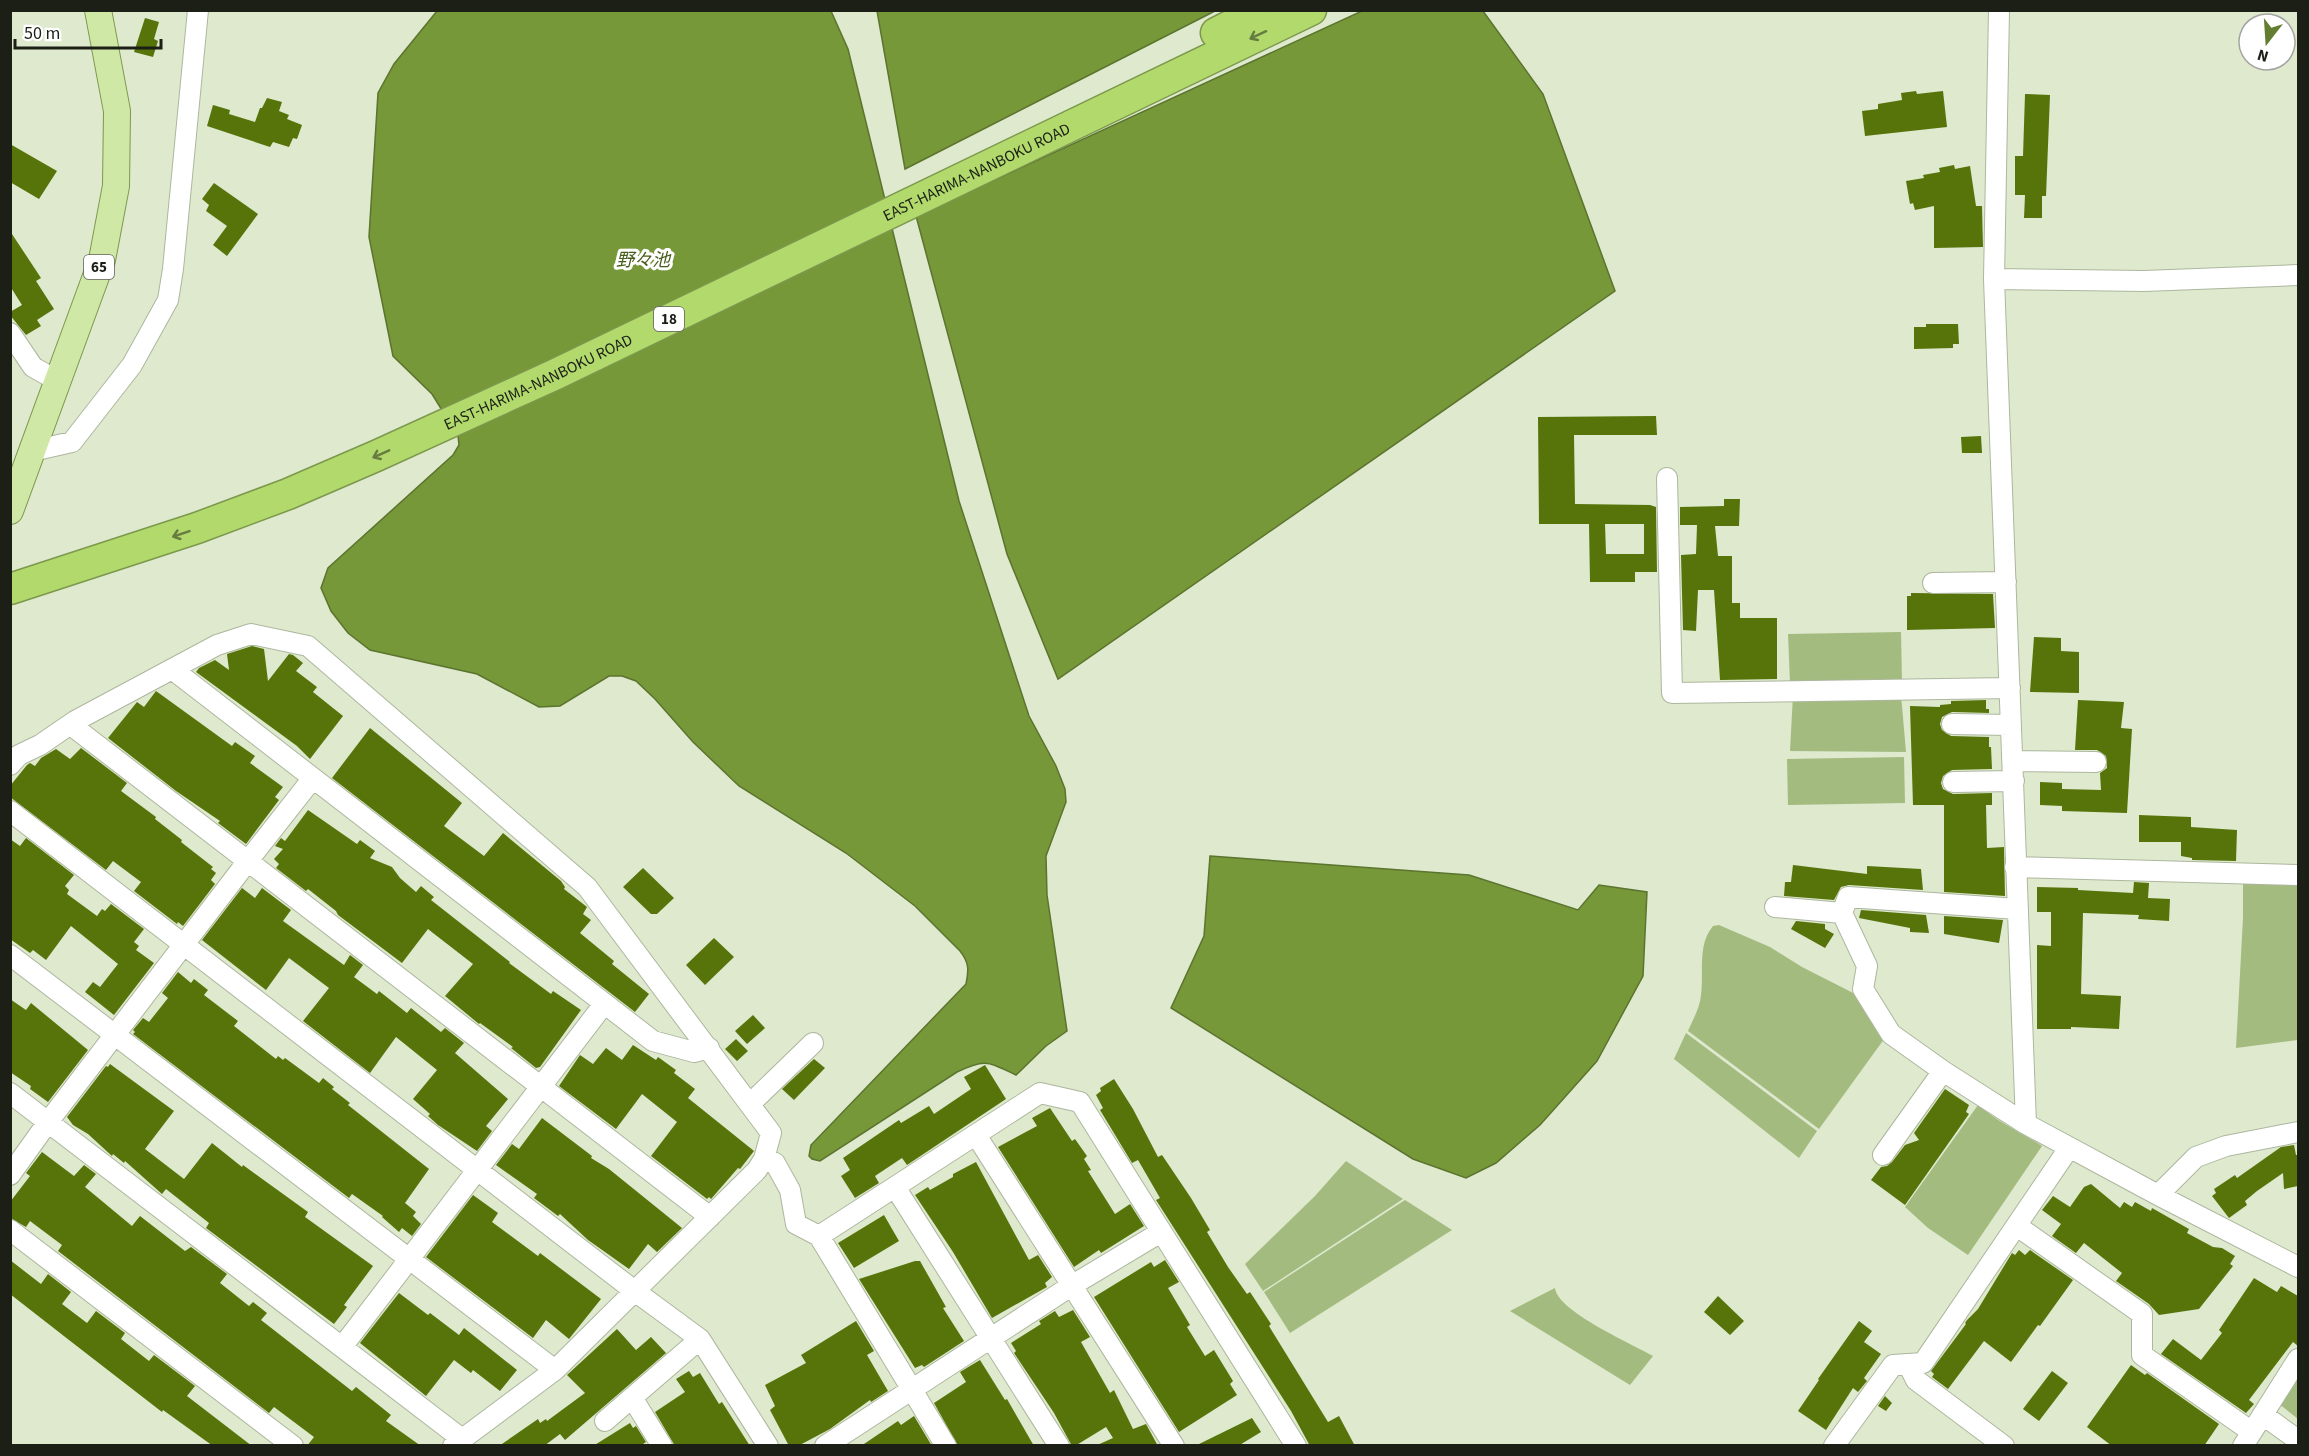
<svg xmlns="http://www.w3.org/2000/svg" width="2309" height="1456" font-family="'Source Sans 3','Noto Sans JP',sans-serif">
	<rect width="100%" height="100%" fill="#dee9ce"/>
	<path fill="#a4bb80" d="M1901 632 1902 682 1790 683 1788 634Z
		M1793 695H1901L1906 752 1790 751Z
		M1904 757 1905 803 1788 805 1787 759Z
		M2243 878H2298V1040L2236 1048 2243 918Z
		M1719 925 1770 947 1802 967 1859 996 1887 1035 1819 1129 1688 1031C1693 1019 1700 1008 1701 995 1704 972 1697 945 1713 926Z
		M1686 1033 1817 1131 1799 1158 1674 1059Z
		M1978 1105C1998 1122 2020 1132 2042 1146L1968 1255 1928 1228 1905 1207Z
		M1346 1161 1403 1199 1263 1291 1245 1264 1315 1196Z
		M1405 1200 1452 1230 1290 1333 1264 1292Z
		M1555 1288C1557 1311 1632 1344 1653 1356L1630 1385 1510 1311Z
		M2298 1373V1419L2278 1403Z"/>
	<path fill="#779839" stroke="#5b742e" stroke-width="1.5" d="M437 11H831L848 49 959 501 1029 716 1056 766 1065 789 1066 802 1046 856 1047 895 1067 1031 1046 1046 1016 1075C988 1062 986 1058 957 1072L820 1161 812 1159 809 1156 811 1145 966 984C969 970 969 962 960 951L915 906 846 853 739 786 693 742 655 699 636 681 622 676H609L560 706 539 707 477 674 370 650 348 633 331 611 321 588 328 568 453 455 459 445 458 436 432 394 393 356 369 237 378 93 394 64Z
		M877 11V10L1215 11 905 169Z
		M1362 11H1483L1543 94 1615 291 1058 679 1007 554 916 216Z
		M1210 856 1469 875 1578 910 1599 885 1647 892 1643 976 1597 1061 1540 1125 1496 1163 1466 1178 1413 1159 1171 1008 1204 936Z"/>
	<path fill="#56740a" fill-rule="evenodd" d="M145 18 159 22 154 39 158 41 153 57 134 52Z
		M1916 91 1917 94 1943 91 1947 127 1865 136 1862 111 1878 109V104L1902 100 1901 93Z
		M2025 94 2050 95 2046 196H2042V218H2024L2025 195H2015V156H2023Z
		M267 98 282 102 279 111 289 115 287 119 302 125 297 139 293 138 289 147 273 142 270 147 207 126 213 105 230 110 229 114 255 122 260 108H262Z
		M10 144 57 171 39 199 10 182Z
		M1954 165 1955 169 1970 166 1976 206H1982L1983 247 1934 248V206L1915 210 1913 203 1910 204 1906 181 1924 178 1923 175 1940 172 1939 168Z
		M214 183 258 214 227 256 213 245 227 226 206 211 209 205 202 199Z
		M10 231 41 278 36 281 54 309 37 320 41 326 26 335 10 315V312L22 305 10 286Z
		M1926 324H1958L1959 344H1953V348L1914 349V327H1926Z
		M1656 416 1657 435H1574L1575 504 1650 505 1656 507 1657 572H1635V582H1590L1589 524H1539L1538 417ZM1605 524H1644V554H1606Z
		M1981 436 1982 453H1962L1961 437Z
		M1724 499H1740L1739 526H1715L1718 556H1732V603H1740V618H1777V679L1720 680 1714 590H1698L1696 631 1683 630 1681 555 1696 554 1697 525H1680V507L1724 506Z
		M1911 593 1993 594 1995 628 1907 630V596H1911Z
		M2034 637 2061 638V651L2079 652V693L2030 692Z
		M252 646 264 649 268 681 289 654 293 655 303 663 296 671 317 687 313 692 343 716 310 759 297 746 196 672 199 668 215 660 229 670 227 654Z
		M156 691 232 746 235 742 255 756 250 763 283 787 275 797 279 800 246 844 218 823 220 821 176 791 108 738 137 702 144 707Z
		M1986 700V709H1989V713L1952 712 1942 717 1940 724 1942 730 1951 736 1989 737V747H1991L1992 769 1952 770 1943 776 1941 783 1943 789 1953 794 1992 793V805H1986L1987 848 2004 847 2005 896 1944 892V805H1913L1910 706 1940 707V705L1951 704V701Z
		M2078 700 2124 702 2121 728 2132 729 2127 813 2062 811V806L2040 805V782L2062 783V789L2101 790 2100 773 2107 768 2106 756 2097 750H2075Z
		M370 728 462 803 444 826 484 856 503 833 561 881 565 887 564 889 587 907 583 914 591 920 580 933 614 961 612 964 649 994 635 1012 332 778Z
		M81 748 127 783 121 791 156 817 155 819 182 840 181 842 213 867 211 869 216 873 211 880 215 884 183 926 178 922 177 924 134 891 141 882 113 861 106 870 10 797V786L27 765 30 763 35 766 41 758 56 749 70 759Z
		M308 810 357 844 360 840 375 851 370 858 392 867 400 878 416 892 421 886 434 897 431 900 510 962 509 963 551 994 553 991 581 1010 540 1067 536 1068 511 1048 513 1047 480 1023 479 1024 445 996 473 964 433 933 428 929 402 963 338 915 336 911 308 889 306 891 276 868 279 864 274 859 283 849 275 846 281 838 285 841Z
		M2139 815 2191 817V827L2237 830 2236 861 2192 860V858L2181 856V842H2139Z
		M26 838 74 875 65 886 69 890 67 894 97 916 102 909 105 911 111 904 144 929 134 942 139 946 136 950 154 963 114 1015 85 992 93 982 100 987 118 964 71 926 46 960 33 950 30 953 10 939V839L20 846Z
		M1793 865 1867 874V866L1921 869 1923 890 1849 885 1841 887 1834 900 1784 896 1785 882H1791Z
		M643 868 674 898 657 914H651L623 887Z
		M2134 882 2149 883 2148 898 2170 899 2169 921 2138 919 2139 915 2083 913 2081 994 2121 996 2119 1029 2071 1027V1029H2037V945L2051 946V912H2037V887L2078 888V890L2133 893Z
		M242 888 255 898 262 888 291 910 283 921 344 965 350 955 363 965 354 977 377 994 379 991 407 1013 411 1008 441 1032 445 1028 464 1043 455 1053 508 1099 486 1126 492 1131 477 1151 438 1125 428 1116 430 1114 413 1099 437 1070 396 1037 370 1073 303 1021 329 988 289 958 266 990 202 940Z
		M1861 910 1926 915 1929 933 1910 932V928L1859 918Z
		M1944 916 2003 920 1999 943 1944 934Z
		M1796 921 1825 924V929L1834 934 1825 948 1791 929Z
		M714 938 734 957 705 985 686 965Z
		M178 972 191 983 194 979 208 990 204 995 238 1021 234 1026 276 1059 278 1056 283 1060 285 1058 319 1083 323 1078 334 1087 332 1089 350 1103 348 1105 429 1169 405 1203 416 1212 413 1216 421 1224 412 1236 402 1228 399 1232 382 1217 383 1216 352 1194 349 1198 133 1034 135 1032 133 1030 143 1018 149 1022 168 998 162 993Z
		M10 999 26 1010 31 1003 88 1050 48 1102 30 1089 31 1086 10 1072Z
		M753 1015 765 1028 747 1044 735 1031Z
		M736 1039 748 1051 737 1061 725 1049Z
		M633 1045 656 1060 658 1057 676 1070 674 1073 695 1089 688 1098 754 1151 740 1169 738 1168 711 1199 709 1197 707 1199 651 1156 677 1122 642 1094 616 1129 559 1086 580 1055 593 1064 606 1048 622 1060Z
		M814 1059 825 1068 794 1100 782 1089Z
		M110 1064 174 1111 145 1149 184 1179 212 1143 242 1167 243 1165 308 1212 305 1217 373 1266 344 1305 347 1307 334 1324 206 1228 209 1223 166 1189 162 1194 125 1161 124 1163 113 1154 112 1156 88 1134 73 1125 67 1117 106 1066 108 1067Z
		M985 1065 1006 1099 907 1165 902 1158 875 1176 879 1183 855 1198 841 1176 850 1170 843 1158 899 1120 901 1123 929 1106 934 1114 971 1089 964 1077Z
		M1114 1079 1133 1109 1158 1157 1162 1155 1191 1198 1210 1230 1207 1232 1228 1267 1247 1294 1250 1292 1271 1324 1269 1326 1328 1422 1339 1416 1355 1446H1310L1291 1411 1156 1200 1160 1198 1138 1160 1132 1163 1100 1110 1103 1108 1096 1095 1101 1091 1100 1088Z
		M1945 1089 1969 1105 1966 1112 1969 1114 1905 1205 1871 1180 1881 1167 1887 1166 1892 1162 1905 1145 1919 1140 1914 1133Z
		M1050 1108 1072 1141 1075 1139 1087 1156 1084 1159 1091 1170 1088 1171 1115 1214 1130 1204 1144 1226 1101 1253 1099 1250 1074 1267 998 1147 1037 1126 1032 1118Z
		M542 1118 592 1156 591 1158 609 1169 682 1228 657 1252 648 1244 629 1269 588 1240 560 1214 558 1216 534 1198 537 1194 496 1165 512 1144 519 1149Z
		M2294 1145 2296 1155H2298V1186L2284 1189 2283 1173 2257 1191 2245 1201 2247 1205 2229 1218 2212 1196 2216 1193 2214 1189 2235 1175 2237 1178 2281 1147Z
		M42 1152 74 1176 84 1165 96 1174 85 1187 132 1226 140 1216 185 1251 191 1247 227 1274 220 1283 249 1306 253 1302 267 1313 261 1320 352 1391 356 1387 391 1415 386 1421 421 1446H307L314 1437 274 1407 269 1413 58 1251 62 1245 30 1221 26 1227 10 1218V1202L30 1176 26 1173Z
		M976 1162 1029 1260 1038 1255 1052 1277 1045 1283 1047 1287 992 1318 953 1252 915 1195 928 1187 930 1190 953 1177V1174Z
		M2091 1184 2120 1208 2124 1202 2132 1207 2135 1202 2151 1211 2152 1208 2189 1229 2187 1233 2213 1247 2222 1248 2235 1256 2230 1264 2233 1266 2199 1309 2159 1315 2149 1304 2116 1281 2122 1273 2084 1243 2076 1253 2052 1236 2061 1224 2042 1210 2053 1196 2070 1207 2084 1187Z
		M473 1195 498 1213 492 1222 538 1256 540 1253 601 1299 569 1339 546 1320 533 1338 426 1257Z
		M884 1215 899 1241 854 1268 838 1243Z
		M2019 1250 2025 1255 2030 1250 2073 1280 2040 1326 2038 1325 2011 1362 1984 1341 1948 1389 1932 1377 1934 1374 1931 1371 1966 1324 1965 1323 1967 1320 1978 1309 2012 1253 2015 1255Z
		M10 1260 41 1284 48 1274 71 1292 62 1304 87 1323 96 1311 125 1333 121 1339 149 1361 154 1355 195 1386 187 1396 252 1446H213L163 1410 162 1412 69 1340 10 1294Z
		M1165 1260 1179 1282 1168 1288 1190 1325 1187 1327 1205 1356 1214 1350 1233 1381 1230 1384 1237 1395 1179 1432 1094 1297 1151 1262 1154 1267Z
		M915 1261H920L946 1307 943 1308 964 1341 924 1367 922 1365 915 1368 859 1279Z
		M2254 1278 2277 1292 2281 1286 2298 1296V1346L2293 1342 2249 1400 2254 1404 2246 1413 2161 1354 2173 1339 2201 1360 2222 1333 2219 1330Z
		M399 1293 428 1315 430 1313 459 1335 464 1328 517 1370 500 1391 473 1370 471 1373 454 1360 426 1396 360 1343Z
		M1718 1296 1744 1321 1730 1335 1704 1312Z
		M1073 1310 1090 1337 1081 1342 1110 1393 1114 1390 1133 1429 1146 1424 1158 1446H1095L1113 1438 1106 1427 1075 1446H1072L1054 1413 1014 1353 1016 1351 1011 1343 1041 1324 1039 1321 1055 1311 1059 1317Z
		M856 1321 874 1351 867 1355 888 1391 871 1402 870 1400 830 1429 798 1446H789L770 1410 775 1406 765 1385 806 1363 801 1355Z
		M1859 1321 1872 1331 1864 1342 1881 1354 1864 1378 1867 1381 1858 1392 1853 1388 1826 1430 1798 1411 1819 1380 1818 1379Z
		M617 1329 636 1350 651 1337 666 1353 565 1440 560 1434 544 1446H499L538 1419 540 1423 546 1419 547 1421 585 1393 567 1375Z
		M980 1360 1005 1400 1007 1399 1034 1446H958L934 1403 966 1382 960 1372Z
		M2131 1365 2145 1375 2147 1373 2219 1424 2204 1446H2112L2087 1427Z
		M689 1371 693 1377 700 1373 719 1404 722 1402 750 1446H675L655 1412 685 1392 676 1379Z
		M2052 1371 2068 1383 2039 1421 2023 1409Z
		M1885 1396 1892 1403 1886 1411 1878 1406Z
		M914 1416 932 1446H861L898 1421 901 1425Z
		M1252 1418 1261 1432 1238 1446H1195Z
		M630 1423 633 1428 636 1426 646 1442 643 1444 644 1446H593Z"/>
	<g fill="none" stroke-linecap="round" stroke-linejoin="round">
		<g stroke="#acb79e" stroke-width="22">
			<path id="minor" d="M1999 10 1994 279 2026 1124 2158 1195 2298 1267
				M1994 279 2144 281 2298 275
				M10 333 33 367 58 381
				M32 451 72 442 132 365 168 300 173 269 198 10
				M1667 478 1672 693 2010 688
				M1933 583 2006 582
				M172 669 653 1041 694 1052 709 1048
				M1952 724 2011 725
				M71 725 710 1217
				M2013 761 2096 762
				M10 765 19 755 40 745 75 721 217 645 251 634 308 646 587 887 771 1133 764 1159 757 1170 555 1370 453 1446
				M1953 782 2014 781
				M10 811 636 1292 700 1339 768 1446
				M2015 867 2298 875
				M1775 907 1842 913 1848 897 2017 909
				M1842 913 1867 966 1863 989 1891 1034 1943 1071 2026 1124
				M10 955 555 1370
				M10 1093 462 1439
				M750 1104 813 1043
				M976 1135 1174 1446
				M1883 1155 1943 1071
				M764 1159 775 1163 790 1190 796 1224 819 1236 946 1446
				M10 1175 48 1122 247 862 313 778
				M895 1187 1059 1446
				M2158 1195 2196 1157 2226 1146 2298 1132
				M2017 1226 2142 1314V1355L2252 1432
				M10 1230 293 1446
				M819 1236 1040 1093 1080 1102 1296 1446
				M342 1347 604 1004
				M1908 1364 1916 1380 2004 1446
				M633 1399 662 1446
				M2263 1415 2298 1440
				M605 1421 700 1339
				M825 1446 1071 1286 1161 1232
				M1834 1446 1893 1365 1923 1363 2069 1148
				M2243 1446 2298 1359"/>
		</g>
		<g stroke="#7c984d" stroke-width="28">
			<path id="major" d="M10 511 102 260 116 186 117 111 98 10"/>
		</g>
		<g stroke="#7c984d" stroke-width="33">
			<g id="highway">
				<path d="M1216 33 1261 10"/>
				<path id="s1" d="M10 589 197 528 288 494 376 456 556 374 1311 10"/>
			</g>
		</g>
		<use href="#minor" stroke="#fff" stroke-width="20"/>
		<use href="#major" stroke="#d0e8a6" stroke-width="26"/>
		<use href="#highway" stroke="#b1d96b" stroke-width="30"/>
	</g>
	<defs><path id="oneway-shaft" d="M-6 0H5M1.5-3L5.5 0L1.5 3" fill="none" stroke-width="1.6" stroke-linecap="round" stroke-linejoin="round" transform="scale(1.5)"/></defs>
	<g stroke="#667c40">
		<use href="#oneway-shaft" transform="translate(1258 35) rotate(155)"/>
		<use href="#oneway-shaft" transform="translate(381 454) rotate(156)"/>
		<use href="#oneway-shaft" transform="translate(181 534) rotate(161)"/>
	</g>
	<g text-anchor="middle" stroke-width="6" stroke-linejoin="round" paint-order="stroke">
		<g fill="#fff" stroke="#5f625c" stroke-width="1.5">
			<rect x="84" y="255" width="30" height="24" rx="4.5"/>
			<rect x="654" y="307" width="30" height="24" rx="4.5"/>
		</g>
		<g font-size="15" font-weight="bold" fill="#1b1f16">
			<text x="99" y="272">65</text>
			<text x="669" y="324">18</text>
		</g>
		<g font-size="16" fill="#1b1f16" stroke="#fff">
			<text dy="6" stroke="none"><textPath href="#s1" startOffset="1054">EAST-HARIMA-NANBOKU ROAD</textPath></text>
			<text dy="6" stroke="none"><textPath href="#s1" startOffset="568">EAST-HARIMA-NANBOKU ROAD</textPath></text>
		</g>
		<g font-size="18" font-style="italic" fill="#475d1c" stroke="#fff">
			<text x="643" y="266">野々池</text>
		</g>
	</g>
	<rect width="2309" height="1456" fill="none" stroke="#1b1f16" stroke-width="24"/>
	<g transform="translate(2267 42) rotate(197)"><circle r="28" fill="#ffffff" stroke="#a4a5a2" stroke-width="1.5"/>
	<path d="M0-4.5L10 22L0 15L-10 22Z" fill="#637d31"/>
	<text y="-9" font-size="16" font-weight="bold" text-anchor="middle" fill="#1b1f16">N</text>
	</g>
	<path d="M15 39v9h146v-9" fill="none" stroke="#1b1f16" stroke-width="3"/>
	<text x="24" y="39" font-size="18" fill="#1b1f16" stroke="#ffffff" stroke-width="4.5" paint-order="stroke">50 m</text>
</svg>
